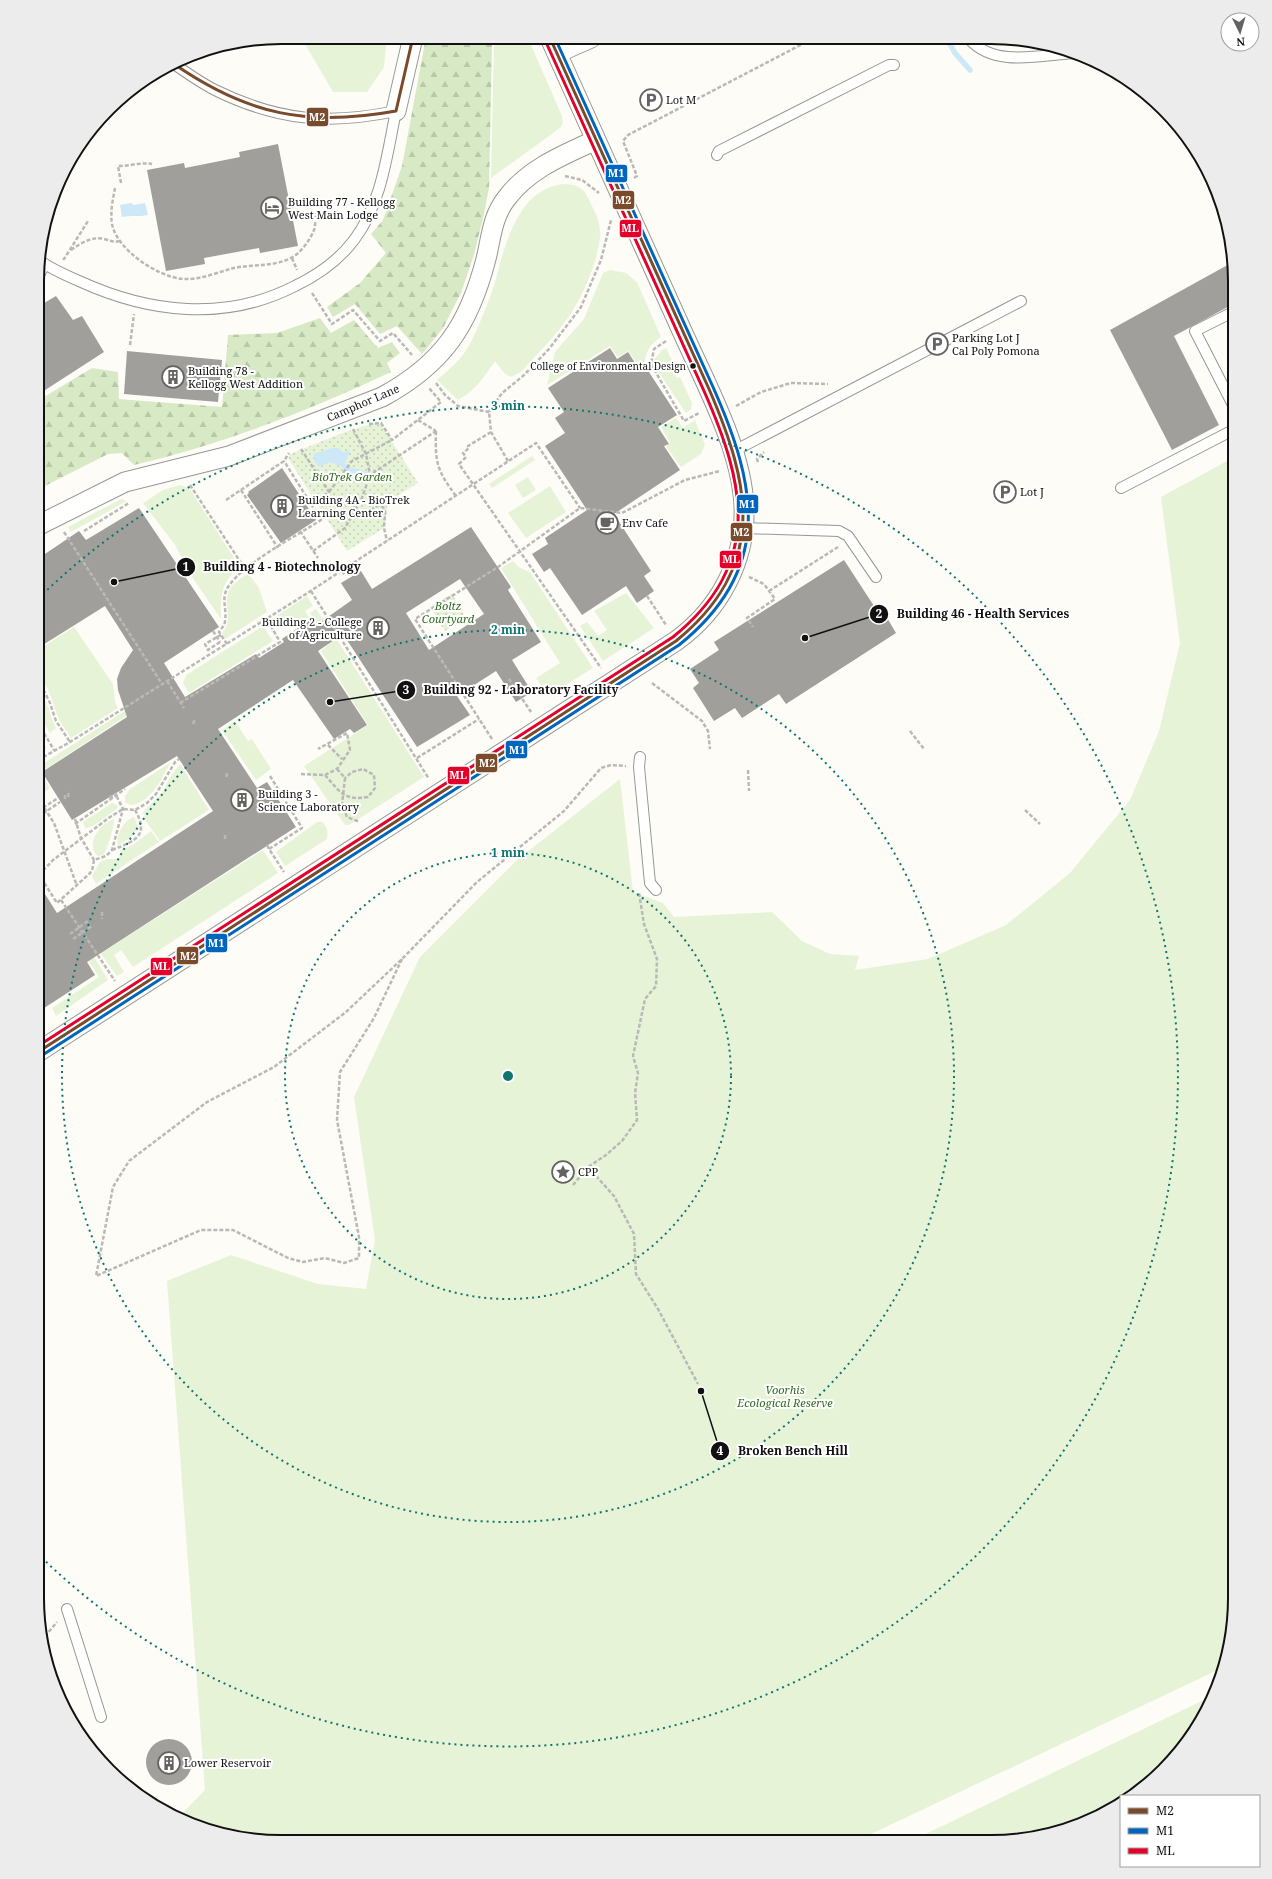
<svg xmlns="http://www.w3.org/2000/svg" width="1272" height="1879" font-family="'Noto Serif',serif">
	<defs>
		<pattern id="forest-firs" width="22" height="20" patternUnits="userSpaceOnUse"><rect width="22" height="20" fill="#d8eac5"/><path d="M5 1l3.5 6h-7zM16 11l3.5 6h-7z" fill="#b8c8a8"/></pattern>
		<pattern id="park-dots" width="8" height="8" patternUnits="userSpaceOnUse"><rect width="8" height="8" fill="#e7f3d7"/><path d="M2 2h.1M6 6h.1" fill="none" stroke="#c5cfb8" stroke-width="1.8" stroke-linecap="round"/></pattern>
	</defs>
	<rect width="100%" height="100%" fill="#fdfcf7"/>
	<path fill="#e7f3d7" d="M301 37H387L384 67 367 92H333Z
		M503 38H528L562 116 563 123 560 128 491 178 494 46Z
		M564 184C582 185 585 190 592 206 597 215 601 227 600 238 597 263 582 299 567 319 554 338 536 355 521 372L511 377 504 373 495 361C484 377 475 391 458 400L437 380C450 369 463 358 471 342 480 323 489 302 495 282 505 245 518 188 564 184Z
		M610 270 626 273 637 282 661 337C651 344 646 350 645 362L639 366 628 351 618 357 610 346 547 385 555 352 584 319 603 273Z
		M666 348 676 369 673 371 677 378 680 377 692 403 691 409 686 413 655 367 654 360 661 351Z
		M676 418 683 428 695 420 705 445 701 454 681 467 666 446 670 443 661 427Z
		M532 456 535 460 492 488 489 484Z
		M1227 461H1235L1234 1614 1224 1667 854 1842 249 1840 188 1824 178 1818 205 1790 167 1281 231 1255 318 1284 366 1289 375 1240 354 1097 420 957 517 860 620 779 633 892 663 903 674 917 772 912 802 941 830 954 859 956 855 970 928 959 1006 925 1070 873 1130 800 1159 731 1180 643 1161 497Z
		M528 477 536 490 523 498 515 485Z
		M180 485 190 489 239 566C238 572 232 573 229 578 220 589 221 605 221 619L194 580 175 545 143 503 163 490Z
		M550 486 566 512 526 538 508 513Z
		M121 499 127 501 71 532 68 527Z
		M513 561 520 568 530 572 593 668 548 696 536 678 560 663 501 568Z
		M248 573 259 588 267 612 225 639 222 633C235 620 221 602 231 587 235 582 243 577 248 573Z
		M626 593 654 628 603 661 580 626 587 622 598 636 607 630 594 611Z
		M307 596 313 606 305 611 309 617 297 625 294 621 289 624 282 621 278 622 275 617Z
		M316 609 333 633 327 638 310 613Z
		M263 626 273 641 189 693 183 683 186 675Z
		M74 627 113 684 115 702 118 708 71 738 59 720 48 689 38 675V650Z
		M336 638 424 777 349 825H345L304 766 368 725 321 651Z
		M38 687C47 699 49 714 56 728L50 733C39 716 38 707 38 687Z
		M140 701 143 705 41 772 50 788 41 794 38 789V767Z
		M235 721 248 741 252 739 271 769 256 780 222 730Z
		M38 735 47 748 38 752Z
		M171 762C161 779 153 800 132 805L125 803V796L130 789Z
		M180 764 209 810 160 841 145 820 143 812 162 793 172 774Z
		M112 803 117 805 118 808C109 813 94 829 85 828L83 822Z
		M134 817 139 828 131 837 118 846C115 836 124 820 134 817Z
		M114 819C115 824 107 851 103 855L98 856C84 844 101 823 114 819Z
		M317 822H322C328 827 328 832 327 839L285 866 276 852Z
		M151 831 159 842 96 884 92 876 100 862 107 859H119L121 850 134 844Z
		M263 850 278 873 133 967 121 950 114 955 124 972 117 976 91 940 106 950Z
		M85 942 108 980 56 1016 52 1008 99 977 79 946Z
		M1212 1696 1194 1734 1152 1782 1130 1796H1121V1802C1114 1807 1106 1813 1098 1817 1039 1845 973 1842 909 1842Z"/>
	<path fill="url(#forest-firs)" d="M426 37 499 38 492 45 489 188 484 214 474 255 461 293 443 328 422 354 397 326 380 334 355 304 333 317 327 307 360 283 386 253 371 234 383 220 402 166Z
		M320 318 331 333 354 320 378 348 392 342 400 353 387 363 391 372C308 411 223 444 134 465L122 453 108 454 39 489V400L92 368 118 372 119 399 222 407 228 335 277 333Z"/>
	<path fill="url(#park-dots)" d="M374 423 381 424 418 483 389 501 384 528 347 551 288 458 290 454 345 432Z
		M452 594 466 618 445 631 430 607Z"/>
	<path fill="#cde8f7" d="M131 203 134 205 145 203 148 215C138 217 132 215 122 217L120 205Z
		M332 448H339L342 452 350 451 344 466H339L330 462 319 467 314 460V454Z"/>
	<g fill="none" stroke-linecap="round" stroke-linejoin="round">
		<path stroke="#cde8f7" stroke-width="5.5" d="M947 39 955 53 970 70
			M344 466 350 470 389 481"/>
	</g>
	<path fill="#a19f9c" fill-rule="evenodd" d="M278 144 298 246 260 253 259 248 204 258 205 264 166 271 147 170 184 163 185 168 240 157 239 152Z
		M1233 262 1235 303 1174 336 1219 425 1172 450 1110 330Z
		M56 296 73 320 82 316 104 352 39 394V306Z
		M610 348 617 359 628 352 639 369 645 366 677 415 658 427 669 444 664 446 680 470 614 514 651 571 644 576 654 591 637 603 626 586 582 615 550 568 544 572 532 554 548 544 545 538 587 510 545 446 565 433 555 418 564 412 548 388Z
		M127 351 222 360 218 402 124 394Z
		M282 468 316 520 281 543 247 495 249 493 248 492Z
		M139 508 219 627 164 663 185 697 256 654 259 658 284 642 282 639 311 619 315 626 352 600 341 583 361 571 372 589 471 527 511 587 508 590 541 642 512 660 532 692 516 702 496 671 457 696 470 715 417 747 343 634 318 651 367 725 354 733 350 729 334 739 293 680 218 729 257 788 267 782 296 827 87 962 95 975 38 1012V883L57 913 213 811 177 756 72 820 42 772 127 717 118 690 117 679 121 668 133 650 105 606 38 648 39 558 79 531 86 540ZM460 579 484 614 429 650 406 613Z
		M844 560 876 609 880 606 896 633 786 704 779 694 742 718 735 708 714 721 693 688 699 683 690 669 719 650 714 642Z
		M146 1762a23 23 0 1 1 46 0a23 23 0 1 1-46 0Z"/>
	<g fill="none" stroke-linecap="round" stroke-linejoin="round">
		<g stroke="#979795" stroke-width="12">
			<path id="service" d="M969 39C995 68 1040 55 1075 53
				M717 155 719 151 889 65H894
				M39 260C51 269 65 275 79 281 149 313 225 322 295 286 318 275 339 260 354 240 382 203 387 154 396 111 329 125 278 121 215 90 201 83 187 73 174 64
				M39 275 45 264
				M1235 409 1195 331 1235 311
				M734 451 1021 301
				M1121 488 1235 429
				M744 528 839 531 848 536 876 577
				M640 757 639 767 650 883 656 890
				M67 1609 101 1717"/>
		</g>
		<g stroke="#979795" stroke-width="21">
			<path id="minor" d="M557 53 591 38
				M396 111 413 37
				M39 525 125 482 229 456 382 397C443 364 469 325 486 259 491 239 492 217 506 199 528 169 563 155 596 140
				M38 1052 676 641C719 610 746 561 744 507 742 447 702 377 678 322 635 227 593 132 550 38"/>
		</g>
		<path stroke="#b9b9b8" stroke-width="2.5" stroke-dasharray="4 2" stroke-linecap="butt" d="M565 176 582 180 599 193
			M634 178 637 176 623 141 628 135 812 39
			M121 183 118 166C130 166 141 162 152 164
			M115 188C113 199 110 212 112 224 117 250 158 277 183 279 201 280 218 272 234 268 253 264 273 267 291 258 300 254 310 240 314 230 316 225 315 217 315 212
			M71 250C81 243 92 236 104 239 110 240 113 243 119 241
			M63 258 64 259 88 221
			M292 258 297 270
			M312 293 332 324 353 310 380 341 393 333 412 355
			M666 341 654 349 651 364 684 421 699 413
			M130 345 134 314
			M436 383 445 395 458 406 489 412
			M736 406 761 392 791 383 828 384
			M418 420 436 431
			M369 424 381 423 392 440 441 402 429 388
			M353 429 366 454 370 475
			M436 431C435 464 437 470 456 496
			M491 432 468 446 469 448 463 453 466 457 459 464 601 668
			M301 449 329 492 311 504
			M508 461 491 432 489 412 502 393 523 376 549 349 581 307 601 260 611 220
			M758 462 757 459 764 452
			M190 485 245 569
			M241 490 278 548
			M329 492 352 461 392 440
			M226 500 284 461 289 453
			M354 513C366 518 369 509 379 505L383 507 385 512 384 528 387 541
			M84 531 129 503
			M64 532 162 684
			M313 551 345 528 362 498 370 475 436 431
			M342 571 345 576
			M749 577 764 584 775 599 747 618 753 627
			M311 591 429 779
			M769 591 838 547
			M647 596 666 625
			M220 642 208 650 205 644 221 635
			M227 644 219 632C221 628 225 626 225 621 227 611 222 601 226 591 236 567 298 535 321 520L284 461
			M38 679 50 703 56 721 70 742
			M509 679 531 712
			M167 681 184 708
			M652 683 702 721 708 731 710 749
			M180 703 280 642 267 619
			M38 723 54 750
			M193 724 195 719
			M910 731 924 749
			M492 739 415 619 498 567 580 508 622 513 685 480 720 471
			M328 745 342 759
			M417 758 479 719
			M38 760 70 742 306 594 536 443 580 508
			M337 769 345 778 342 804 347 817 360 822
			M748 770 749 791
			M301 774 325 775 337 769 350 750 347 733 318 749
			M325 775C340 792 344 801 368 797L375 788 374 775 363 769 352 772 345 778
			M270 776 302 828 269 849 284 872
			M226 777 228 772
			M68 797 69 791
			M109 797 117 796
			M38 798 54 823 77 886
			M65 799V793
			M1025 810 1040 824
			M38 811 58 798
			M75 819 81 838 94 860
			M75 824 125 789
			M225 839V833
			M267 845 269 849
			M112 850C135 841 150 836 135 810
			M38 873 57 903 88 875 92 871 94 860 106 856 112 850 123 809 115 793
			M39 875 53 860 110 817 123 809 135 810 147 803 156 794 175 762 179 759
			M61 900 115 981
			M102 912V919
			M70 934 88 921
			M402 959 374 1018 340 1072 337 1120 359 1237V1258L344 1263 325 1258 303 1262 288 1258 233 1230H201L96 1276 113 1187 129 1161 207 1102 274 1067 346 1012 402 959 477 882 564 811 601 768 611 765 626 766
			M38 1016 40 1014
			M38 1023 41 1028
			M588 1167 614 1196 634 1234 636 1274 658 1309 698 1384
			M573 1185 588 1167 606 1155 622 1141 637 1120 635 1093 638 1073 633 1056 645 999 656 986 657 959 644 924 639 893
			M41 1641 57 1622"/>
		<use href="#service" stroke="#fffffe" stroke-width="10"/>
		<use href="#minor" stroke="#fffffe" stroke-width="19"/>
		<path stroke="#b9b9b8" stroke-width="2.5" stroke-dasharray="4 2" stroke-linecap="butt" d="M300 531 318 558
			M213 631 220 642
			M38 817 60 802
			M73 939 92 926"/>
		<g stroke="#fff" stroke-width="6">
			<path id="bus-1" d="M174 64C248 115 308 127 396 111L413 37
				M38 1052 676 641C768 566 751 486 709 389L550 38"/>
		</g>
		<g stroke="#fff" stroke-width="6">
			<path id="bus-2" d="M41 1056 679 645C774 569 757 486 713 387L555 38"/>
		</g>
		<g stroke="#fff" stroke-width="6">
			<path id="bus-3" d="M38 1046 673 637C763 564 746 486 704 391L545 40"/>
		</g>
		<use href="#bus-1" stroke="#7a4b2a" stroke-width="3"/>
		<use href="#bus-2" stroke="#0065bd" stroke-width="3"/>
		<use href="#bus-3" stroke="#e4002b" stroke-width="3"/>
	</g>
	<g fill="none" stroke="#0f766e" stroke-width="2" stroke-dasharray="2 4">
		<circle cx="508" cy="1076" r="223"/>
		<circle cx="508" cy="1076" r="446"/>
		<path d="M43 594A670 670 0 1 1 38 1554"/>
	</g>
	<defs>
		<g id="parking-ring" transform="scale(1.15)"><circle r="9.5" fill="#fff" stroke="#646362" stroke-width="1.5"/><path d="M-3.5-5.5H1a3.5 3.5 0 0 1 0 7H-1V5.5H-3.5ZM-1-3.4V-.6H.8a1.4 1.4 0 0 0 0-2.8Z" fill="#646362"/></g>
		<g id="hotel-ring" transform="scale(1.15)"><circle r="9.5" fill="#fff" stroke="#646362" stroke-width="1.5"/><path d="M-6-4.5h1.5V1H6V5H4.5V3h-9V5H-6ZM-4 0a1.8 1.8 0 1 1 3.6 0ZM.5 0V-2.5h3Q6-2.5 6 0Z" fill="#646362"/></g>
		<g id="building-ring" transform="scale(1.15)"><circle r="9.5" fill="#fff" stroke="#646362" stroke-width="1.5"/><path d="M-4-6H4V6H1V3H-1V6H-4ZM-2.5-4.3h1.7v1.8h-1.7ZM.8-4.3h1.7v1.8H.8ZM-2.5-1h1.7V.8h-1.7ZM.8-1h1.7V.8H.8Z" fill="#646362"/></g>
		<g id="cafe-ring" transform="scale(1.15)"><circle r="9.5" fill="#fff" stroke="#646362" stroke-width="1.5"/><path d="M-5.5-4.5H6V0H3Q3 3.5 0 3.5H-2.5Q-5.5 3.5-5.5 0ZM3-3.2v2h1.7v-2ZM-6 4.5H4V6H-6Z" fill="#646362"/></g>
		<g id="sight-ring" transform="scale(1.15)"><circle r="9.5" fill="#fff" stroke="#646362" stroke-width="1.5"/><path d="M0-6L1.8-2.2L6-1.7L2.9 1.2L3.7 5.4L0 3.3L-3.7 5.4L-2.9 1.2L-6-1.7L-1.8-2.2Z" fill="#646362"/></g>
	</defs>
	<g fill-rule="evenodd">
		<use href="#parking-ring" x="651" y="100"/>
		<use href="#hotel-ring" x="272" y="208"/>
		<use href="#parking-ring" x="937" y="344"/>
		<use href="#building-ring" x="173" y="377"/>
		<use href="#parking-ring" x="1005" y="492"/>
		<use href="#building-ring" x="282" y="506"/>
		<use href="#cafe-ring" x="607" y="523"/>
		<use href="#building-ring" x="378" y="628"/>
		<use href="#building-ring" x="242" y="800"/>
		<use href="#sight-ring" x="563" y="1172"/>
		<use href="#building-ring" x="169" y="1763"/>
	</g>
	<circle fill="#111" stroke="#fff" stroke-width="1.5" cx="693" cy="366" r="3.5"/>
	<g text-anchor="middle" stroke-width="4" stroke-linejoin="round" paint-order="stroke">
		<g font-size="10" fill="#111" stroke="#fff" text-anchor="end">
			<text x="686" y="370">College of Environmental Design</text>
		</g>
		<g font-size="11" fill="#111" stroke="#fff" text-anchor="start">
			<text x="666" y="104">Lot M</text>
			<text x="288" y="206">Building 77 - Kellogg<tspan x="288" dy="13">West Main Lodge</tspan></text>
			<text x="952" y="342">Parking Lot J<tspan x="952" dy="13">Cal Poly Pomona</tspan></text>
			<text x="188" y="375">Building 78 -<tspan x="188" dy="13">Kellogg West Addition</tspan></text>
			<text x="1020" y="496">Lot J</text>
			<text x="298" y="504">Building 4A - BioTrek<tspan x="298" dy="13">Learning Center</tspan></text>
			<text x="622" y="527">Env Cafe</text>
			<text x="362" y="626" text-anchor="end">Building 2 - College<tspan x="362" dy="13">of Agriculture</tspan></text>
			<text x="258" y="798">Building 3 -<tspan x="258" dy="13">Science Laboratory</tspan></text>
			<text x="578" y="1176">CPP</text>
			<text x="184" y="1767">Lower Reservoir</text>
		</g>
		<g font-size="11" fill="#111" stroke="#fff">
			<text transform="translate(363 403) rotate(-23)" y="4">Camphor Lane</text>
		</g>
		<g font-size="11" font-style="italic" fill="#2f6b1f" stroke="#fff">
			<text x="352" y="481">BioTrek Garden</text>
			<text x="448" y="610">Boltz<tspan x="448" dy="13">Courtyard</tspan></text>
			<text x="785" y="1394">Voorhis<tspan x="785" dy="13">Ecological Reserve</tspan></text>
		</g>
	</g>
	<path d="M0 0H1272V1879H0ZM281 44H991A237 237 0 0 1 1228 281V1598A237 237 0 0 1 991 1835H281A237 237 0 0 1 44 1598V281A237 237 0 0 1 281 44Z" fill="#ececec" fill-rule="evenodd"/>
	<path fill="none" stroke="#111" stroke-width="2" d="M281 44H991A237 237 0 0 1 1228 281V1598A237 237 0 0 1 991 1835H281A237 237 0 0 1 44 1598V281A237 237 0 0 1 281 44Z"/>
	<circle cx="508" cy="1076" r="6" fill="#0f766e" stroke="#fff" stroke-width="2"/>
	<g font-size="12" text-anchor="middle" font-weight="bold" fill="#0f766e" stroke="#fff" stroke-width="4" stroke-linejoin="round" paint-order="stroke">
		<text x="508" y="410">3 min</text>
		<text x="508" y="634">2 min</text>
		<text x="508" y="857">1 min</text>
	</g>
	<path fill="none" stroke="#111" stroke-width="1.5" d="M114 582L186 567M805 638L879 614M330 702L406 690M701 1391L720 1451"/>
	<g fill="#111" stroke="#fff" stroke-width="1.5">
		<circle cx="114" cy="582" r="4"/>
		<circle cx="805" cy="638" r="4"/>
		<circle cx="330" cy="702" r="4"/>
		<circle cx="701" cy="1391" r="4"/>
		<circle cx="186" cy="567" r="10"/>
		<circle cx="879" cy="614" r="10"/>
		<circle cx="406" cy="690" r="10"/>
		<circle cx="720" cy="1451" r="10"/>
	</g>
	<g font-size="12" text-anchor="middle" font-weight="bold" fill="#fff">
		<text x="186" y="571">1</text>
		<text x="879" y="618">2</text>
		<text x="406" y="694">3</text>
		<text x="720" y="1455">4</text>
	</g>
	<g font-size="12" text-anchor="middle" font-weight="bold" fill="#111" stroke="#fff" stroke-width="4" stroke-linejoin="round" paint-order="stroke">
		<text x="282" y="571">Building 4 - Biotechnology</text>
		<text x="983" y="618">Building 46 - Health Services</text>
		<text x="521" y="694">Building 92 - Laboratory Facility</text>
		<text x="793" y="1455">Broken Bench Hill</text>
	</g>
	<g stroke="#fff" stroke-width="1.5">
		<rect x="306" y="107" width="23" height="20" rx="4" fill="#7a4b2a"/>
		<rect x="605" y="164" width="23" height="19" rx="4" fill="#0065bd"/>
		<rect x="612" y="190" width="23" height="20" rx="4" fill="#7a4b2a"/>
		<rect x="619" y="219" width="23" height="19" rx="4" fill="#e4002b"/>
		<rect x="736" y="494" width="23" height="20" rx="4" fill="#0065bd"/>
		<rect x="730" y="522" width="23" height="20" rx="4" fill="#7a4b2a"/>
		<rect x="719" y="550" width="23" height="19" rx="4" fill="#e4002b"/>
		<rect x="505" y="740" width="23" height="19" rx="4" fill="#0065bd"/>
		<rect x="475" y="753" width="23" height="20" rx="4" fill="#7a4b2a"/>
		<rect x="447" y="766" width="23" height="19" rx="4" fill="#e4002b"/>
		<rect x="205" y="933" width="23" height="20" rx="4" fill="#0065bd"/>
		<rect x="176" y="946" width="23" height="19" rx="4" fill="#7a4b2a"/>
		<rect x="150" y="957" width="23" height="19" rx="4" fill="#e4002b"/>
	</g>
	<g font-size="11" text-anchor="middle" font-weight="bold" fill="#fff">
		<text x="317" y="121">M2</text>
		<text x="616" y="177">M1</text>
		<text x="623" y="204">M2</text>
		<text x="630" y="232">ML</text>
		<text x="747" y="508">M1</text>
		<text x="741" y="536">M2</text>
		<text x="731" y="563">ML</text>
		<text x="517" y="754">M1</text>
		<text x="487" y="767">M2</text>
		<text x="458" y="779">ML</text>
		<text x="216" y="947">M1</text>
		<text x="188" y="960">M2</text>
		<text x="161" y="970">ML</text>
	</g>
	<rect x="1120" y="1795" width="140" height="72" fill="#ffffff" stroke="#a0a0a0"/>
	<rect x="1128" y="1808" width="20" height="6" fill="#7a4b2a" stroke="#a0a0a0"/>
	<text x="1156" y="1815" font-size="12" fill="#111111">M2</text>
	<rect x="1128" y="1828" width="20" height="6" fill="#0065bd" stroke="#a0a0a0"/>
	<text x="1156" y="1835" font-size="12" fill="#111111">M1</text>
	<rect x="1128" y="1848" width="20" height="6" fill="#e4002b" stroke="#a0a0a0"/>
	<text x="1156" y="1855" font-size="12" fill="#111111">ML</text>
	<g transform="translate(1240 32) rotate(175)"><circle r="19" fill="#ffffff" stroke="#a0a0a0"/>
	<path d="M0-3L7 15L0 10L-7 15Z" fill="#646362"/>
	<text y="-6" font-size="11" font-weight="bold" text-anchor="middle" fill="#111111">N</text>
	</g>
</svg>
